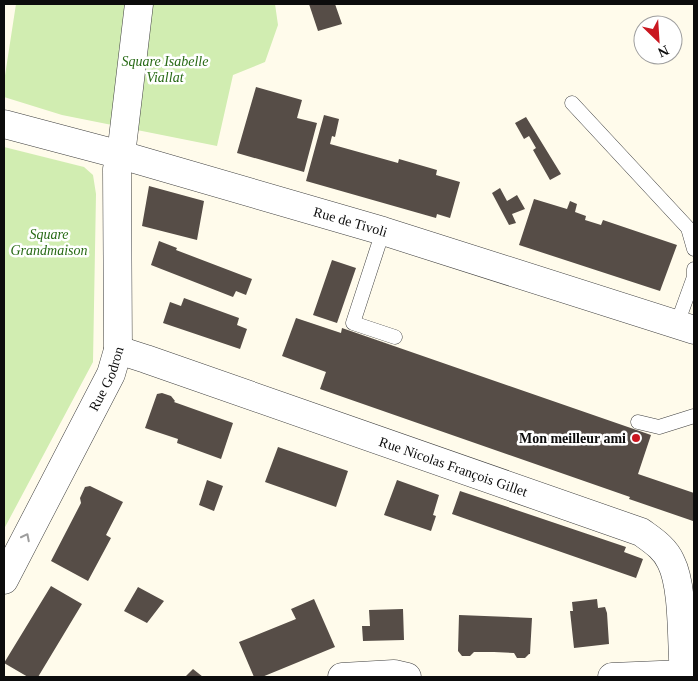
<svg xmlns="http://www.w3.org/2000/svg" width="698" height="681" font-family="Georgia,serif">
	<rect width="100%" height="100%" fill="#fffbeb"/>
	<path fill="#d1edb1" d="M16 4H275L278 25 265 62 233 75 217 146 62 115 4 97V82Z
		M4 147 84 167 93 175 96 194 93 362 4 529Z"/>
	<path fill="#564d47" d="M309 4H335L342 24 318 31Z
		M256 87 302 100 297 118 317 123 304 172 237 153Z
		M324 115 339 119 335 137 332 136 330 144 398 163 399 159 437 170 436 175 460 182 450 218 437 214 436 218 306 181Z
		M526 117 561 174 550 180 533 150 536 148 529 136 524 139 515 123Z
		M149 186 204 201 197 240 142 226Z
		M500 188 507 201 517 195 525 209 512 214 516 223 509 225 492 193Z
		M534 199 567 209 570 201 577 204 575 212 586 216 585 220 601 225 603 220 677 245 660 291 519 245Z
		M159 241 177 248 176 250 252 279 246 295 236 291 233 297 151 265Z
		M332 260 356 268 337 323 313 315Z
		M184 298 239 318 237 325 247 329 240 349 163 323 170 302 181 306Z
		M296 318 341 333 342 328 651 435 638 474 694 493 693 521 629 499 630 497 320 389 326 372 282 356Z
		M162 393 171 396 175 401 174 402 233 423 221 459 177 443 178 439 145 428 157 394Z
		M278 447 348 471 336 507 265 482Z
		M207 480 223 486 214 511 199 505Z
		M397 480 439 495 433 515 436 516 431 531 384 515Z
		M90 486 123 502 106 535 111 538 88 581 51 561 81 503 80 498 85 487Z
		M460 491 626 547 624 552 643 559 636 578 452 514Z
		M51 586 82 604 38 677H28L4 663Z
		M138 587 164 601 147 623 124 611Z
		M314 599 335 647 262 677H254L239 642 296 619 291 609Z
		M597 599 598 608 605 607 607 613 609 644 574 648 570 611H573L572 602Z
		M403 609 404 640 363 641 362 626H370L369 610Z
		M459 615 532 618 530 654H529L525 658H517L514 653 494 652H474L470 656H462L458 651Z
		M193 669 203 677H185Z"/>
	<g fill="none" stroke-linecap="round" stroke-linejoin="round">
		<g stroke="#3f3f3f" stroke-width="15">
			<path id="service" d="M572 103 688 228 694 249
				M383 231 353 323 395 337
				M677 324 694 277V269
				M638 422 659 427 694 416"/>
		</g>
		<g stroke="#3f3f3f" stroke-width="29">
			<g id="minor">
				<path id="s1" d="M118 350 146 359 641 532C652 540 665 548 671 562 684 588 681 643 684 674"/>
				<path id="s2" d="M4 580 111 374 118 350 117 169 121 155 139 4"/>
				<path d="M342 677 394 674 407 677"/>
				<path d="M612 677 684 674 693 677"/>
			</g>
		</g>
		<g stroke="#3f3f3f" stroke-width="29">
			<g id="tertiary">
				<path id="s3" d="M4 124 121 155 383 231 694 330"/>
			</g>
		</g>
		<use href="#service" stroke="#fff" stroke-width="14"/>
		<use href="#minor" stroke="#fff" stroke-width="28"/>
		<use href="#tertiary" stroke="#fff" stroke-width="28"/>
	</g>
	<defs><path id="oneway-chevron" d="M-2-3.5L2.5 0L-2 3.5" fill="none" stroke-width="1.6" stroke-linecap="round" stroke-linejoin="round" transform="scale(1.25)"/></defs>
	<use stroke="#9e9e9e" href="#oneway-chevron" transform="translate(26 537) rotate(-63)"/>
	<circle fill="#ca1720" stroke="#fff" stroke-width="2" cx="636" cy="438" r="5"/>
	<g text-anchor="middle" stroke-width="5" stroke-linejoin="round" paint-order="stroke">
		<g font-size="14" font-style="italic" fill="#286a16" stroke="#fff">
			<text x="165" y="66">Square Isabelle<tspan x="165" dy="16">Viallat</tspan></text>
			<text x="49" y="239">Square<tspan x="49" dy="16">Grandmaison</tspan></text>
		</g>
		<g font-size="14" fill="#0c0c0c" stroke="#fff">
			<text dy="5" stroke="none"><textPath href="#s3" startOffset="360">Rue de Tivoli</textPath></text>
			<text dy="5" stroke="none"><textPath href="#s2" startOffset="226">Rue Godron</textPath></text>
			<text dy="5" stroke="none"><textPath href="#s1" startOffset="355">Rue Nicolas François Gillet</textPath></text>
		</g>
		<g font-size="14" font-weight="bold" fill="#0c0c0c" stroke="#fff" text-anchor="end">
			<text x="626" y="443">Mon meilleur ami</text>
		</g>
	</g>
	<rect width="698" height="681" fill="none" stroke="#0c0c0c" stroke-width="10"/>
	<g transform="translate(658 40) rotate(155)"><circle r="24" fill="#ffffff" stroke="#9e9e9e"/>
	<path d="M0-4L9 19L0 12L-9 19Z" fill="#ca1720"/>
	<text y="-8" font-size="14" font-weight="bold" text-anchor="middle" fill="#0c0c0c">N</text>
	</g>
</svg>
